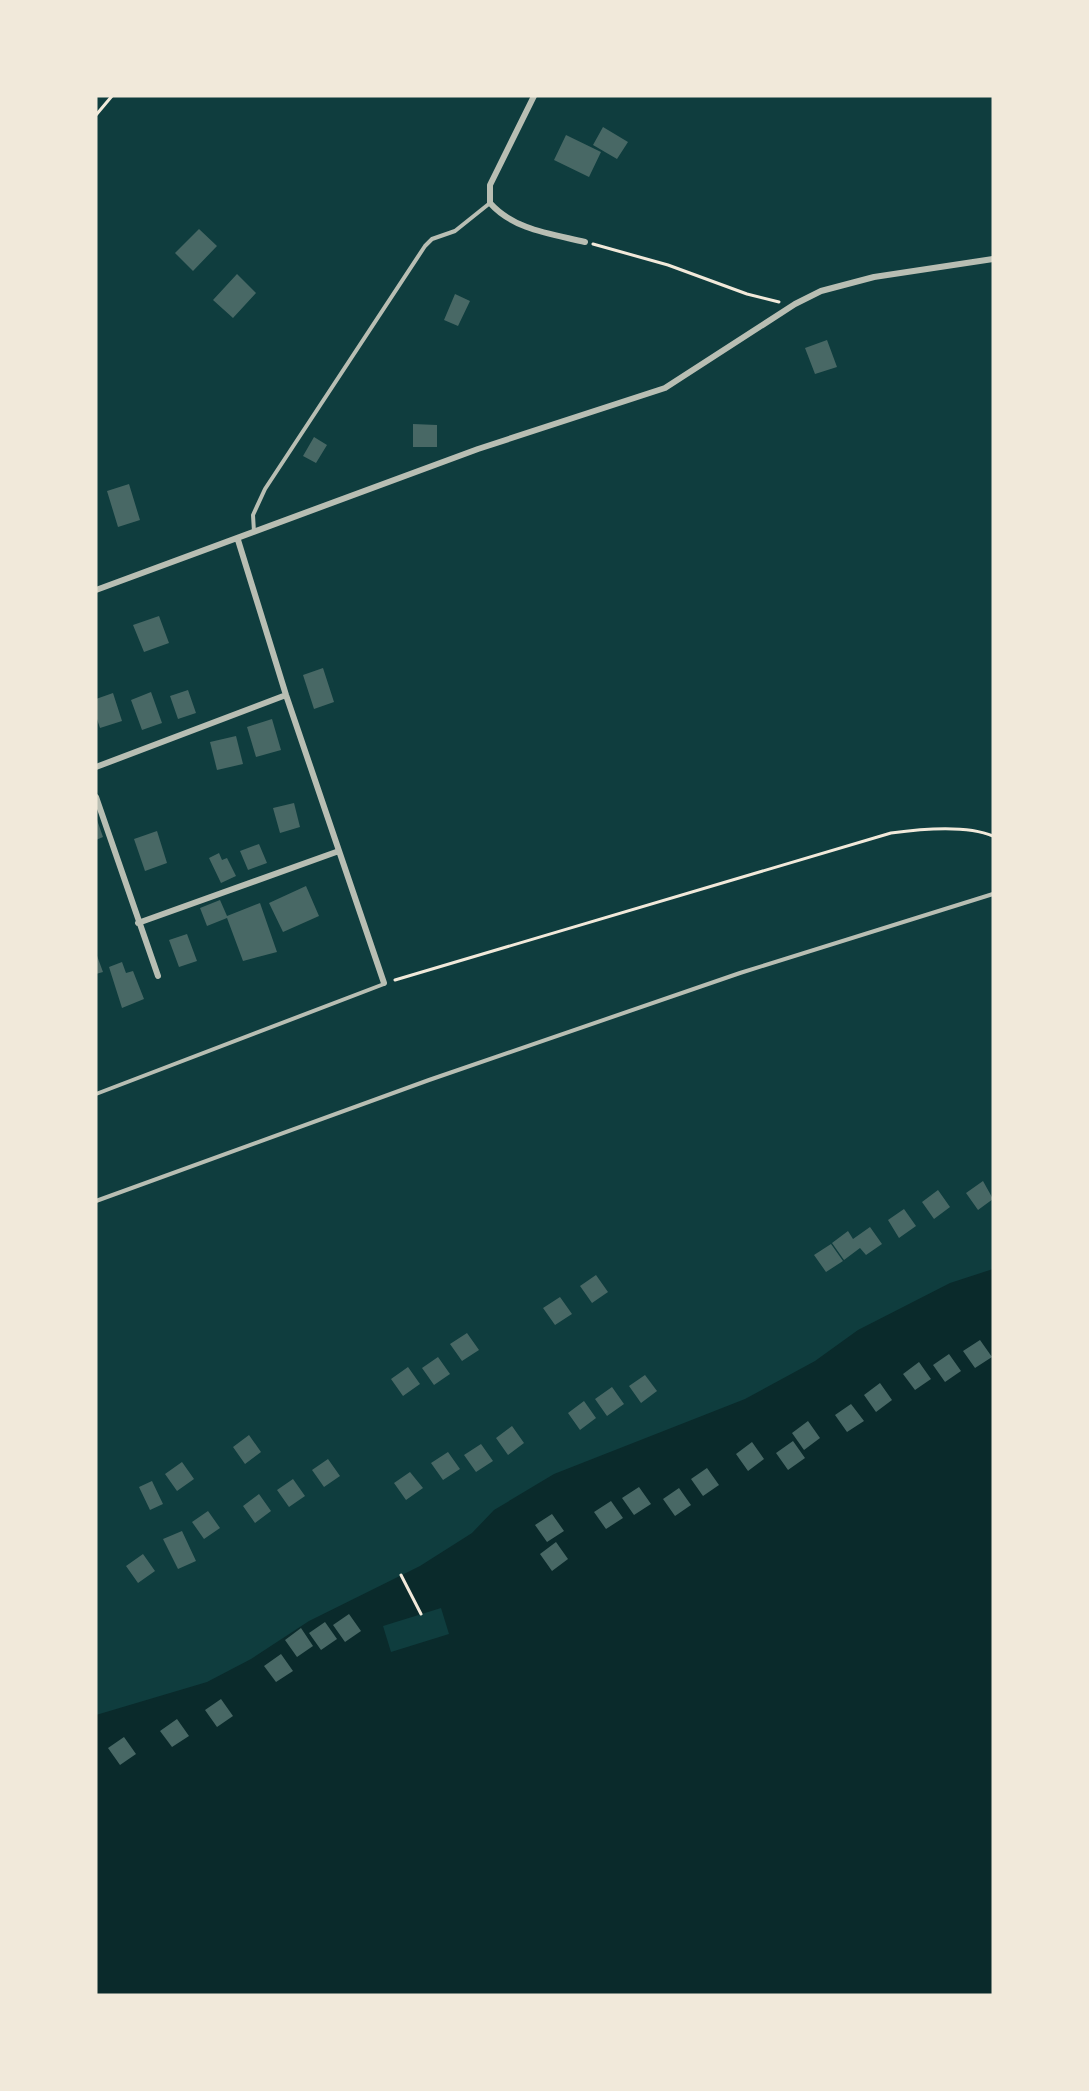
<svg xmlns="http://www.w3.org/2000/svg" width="1089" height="2091" font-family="'Roboto Serif',serif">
	<rect width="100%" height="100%" fill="#0f3d3e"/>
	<path fill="#0a2a2b" d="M993 1269V1995H96V1715L207 1682 251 1659 309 1621 420 1566 472 1533 494 1510 554 1474 745 1399 815 1361 858 1330 950 1283Z"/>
	<path fill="#0f3d3e" d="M441 1608 449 1634 391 1652 383 1626Z"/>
	<path fill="#486865" d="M603 127 628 142 617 159 593 145Z
		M566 135 601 152 589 177 554 160Z
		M199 229 217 246 193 271 175 253Z
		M237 274 256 293 233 318 213 300Z
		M455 294 470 301 458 326 444 320Z
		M827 340 837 367 815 374 805 348Z
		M413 424 437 425V447H413Z
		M314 437 327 445 316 463 303 456Z
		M129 484 140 520 118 527 107 491Z
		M159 616 169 643 144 652 133 625Z
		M323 668 334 702 314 709 303 675Z
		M188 690 196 713 178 719 170 696Z
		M151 692 162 723 142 730 131 700Z
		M113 693 122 721 100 728 96 716V699Z
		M272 719 281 750 256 757 247 727Z
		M236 736 243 764 217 770 210 742Z
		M294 803 300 827 280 833 273 808Z
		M96 817 103 837 96 840Z
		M157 831 167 863 145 871 134 839Z
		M259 844 267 863 248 870 240 851Z
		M219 853 222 860 227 858 236 876 221 883 209 858Z
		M306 886 319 916 283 932 269 903Z
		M220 900 227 916 260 903 277 952 243 961 227 918 207 926 200 908Z
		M187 934 197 961 179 967 169 940Z
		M96 953 103 972 96 974Z
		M122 962 126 973 133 971 144 999 122 1008 109 967Z
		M983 1181 993 1199 978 1210 966 1193Z
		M938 1190 950 1207 934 1219 922 1202Z
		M904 1209 916 1226 899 1238 888 1220Z
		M870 1227 882 1244 866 1255 860 1248 844 1260 832 1243 848 1231 853 1239Z
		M831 1244 843 1261 826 1272 814 1255Z
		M596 1275 608 1292 592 1303 580 1286Z
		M560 1297 572 1314 555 1325 543 1308Z
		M467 1333 479 1350 462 1361 450 1344Z
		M980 1340 992 1357 975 1368 963 1351Z
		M949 1354 961 1371 945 1382 933 1365Z
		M438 1357 450 1374 434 1385 422 1368Z
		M919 1362 931 1379 915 1390 903 1374Z
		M408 1367 420 1384 403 1396 391 1379Z
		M645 1375 657 1391 641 1403 629 1386Z
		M880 1383 892 1400 876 1412 864 1395Z
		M612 1387 624 1404 607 1416 595 1399Z
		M584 1401 596 1418 580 1430 568 1413Z
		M851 1404 864 1421 847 1432 835 1415Z
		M808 1421 820 1438 804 1450 792 1433Z
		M512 1426 524 1443 508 1455 496 1438Z
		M249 1435 261 1452 245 1464 233 1447Z
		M793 1441 805 1458 788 1470 776 1453Z
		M752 1442 764 1459 748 1471 736 1454Z
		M481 1444 493 1461 476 1472 464 1455Z
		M448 1452 460 1469 443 1480 431 1463Z
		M328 1459 340 1476 324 1487 312 1470Z
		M182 1462 194 1479 177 1491 165 1474Z
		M707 1468 719 1485 703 1496 691 1479Z
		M410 1472 423 1488 406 1500 394 1483Z
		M293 1479 305 1496 289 1507 277 1490Z
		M152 1481 163 1504 150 1510 139 1487Z
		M639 1487 651 1504 634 1515 622 1498Z
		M679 1488 691 1505 675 1516 663 1499Z
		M259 1494 271 1511 255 1523 243 1506Z
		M611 1501 623 1518 606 1529 594 1512Z
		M208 1511 220 1528 204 1539 192 1522Z
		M552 1514 564 1531 547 1542 535 1525Z
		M182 1531 196 1561 178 1569 163 1539Z
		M556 1542 568 1559 552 1571 540 1554Z
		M143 1554 155 1571 138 1583 126 1566Z
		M349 1614 361 1631 345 1642 333 1625Z
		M325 1622 337 1639 321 1650 309 1633Z
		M301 1628 313 1646 297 1657 285 1640Z
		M281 1654 293 1671 276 1682 264 1666Z
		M221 1699 233 1716 217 1727 205 1710Z
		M177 1719 189 1736 172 1747 160 1731Z
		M124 1737 136 1754 120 1765 108 1748Z"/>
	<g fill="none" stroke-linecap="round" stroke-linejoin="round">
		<path stroke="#f1e9da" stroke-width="3" d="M96 115 112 96
			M593 244 668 265 747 294 779 302
			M395 980 891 833C920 829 967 825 993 836
			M401 1575 421 1614"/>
		<path stroke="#b8beb3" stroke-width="4" d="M254 532 253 515 265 489 425 246 432 239 455 231 490 203
			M96 1094 384 984
			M96 1201 429 1080 740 973 993 894"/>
		<path stroke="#b8beb3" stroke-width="6" d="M534 96 490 185V203C514 230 552 234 585 242
			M238 540 286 695 384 983
			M96 590 478 449 665 388 795 304 821 291 874 277 993 259
			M96 767 286 695
			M96 797 158 976
			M138 923 339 851"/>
	</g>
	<rect width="1089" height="2091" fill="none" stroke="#f1e9da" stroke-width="195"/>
</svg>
